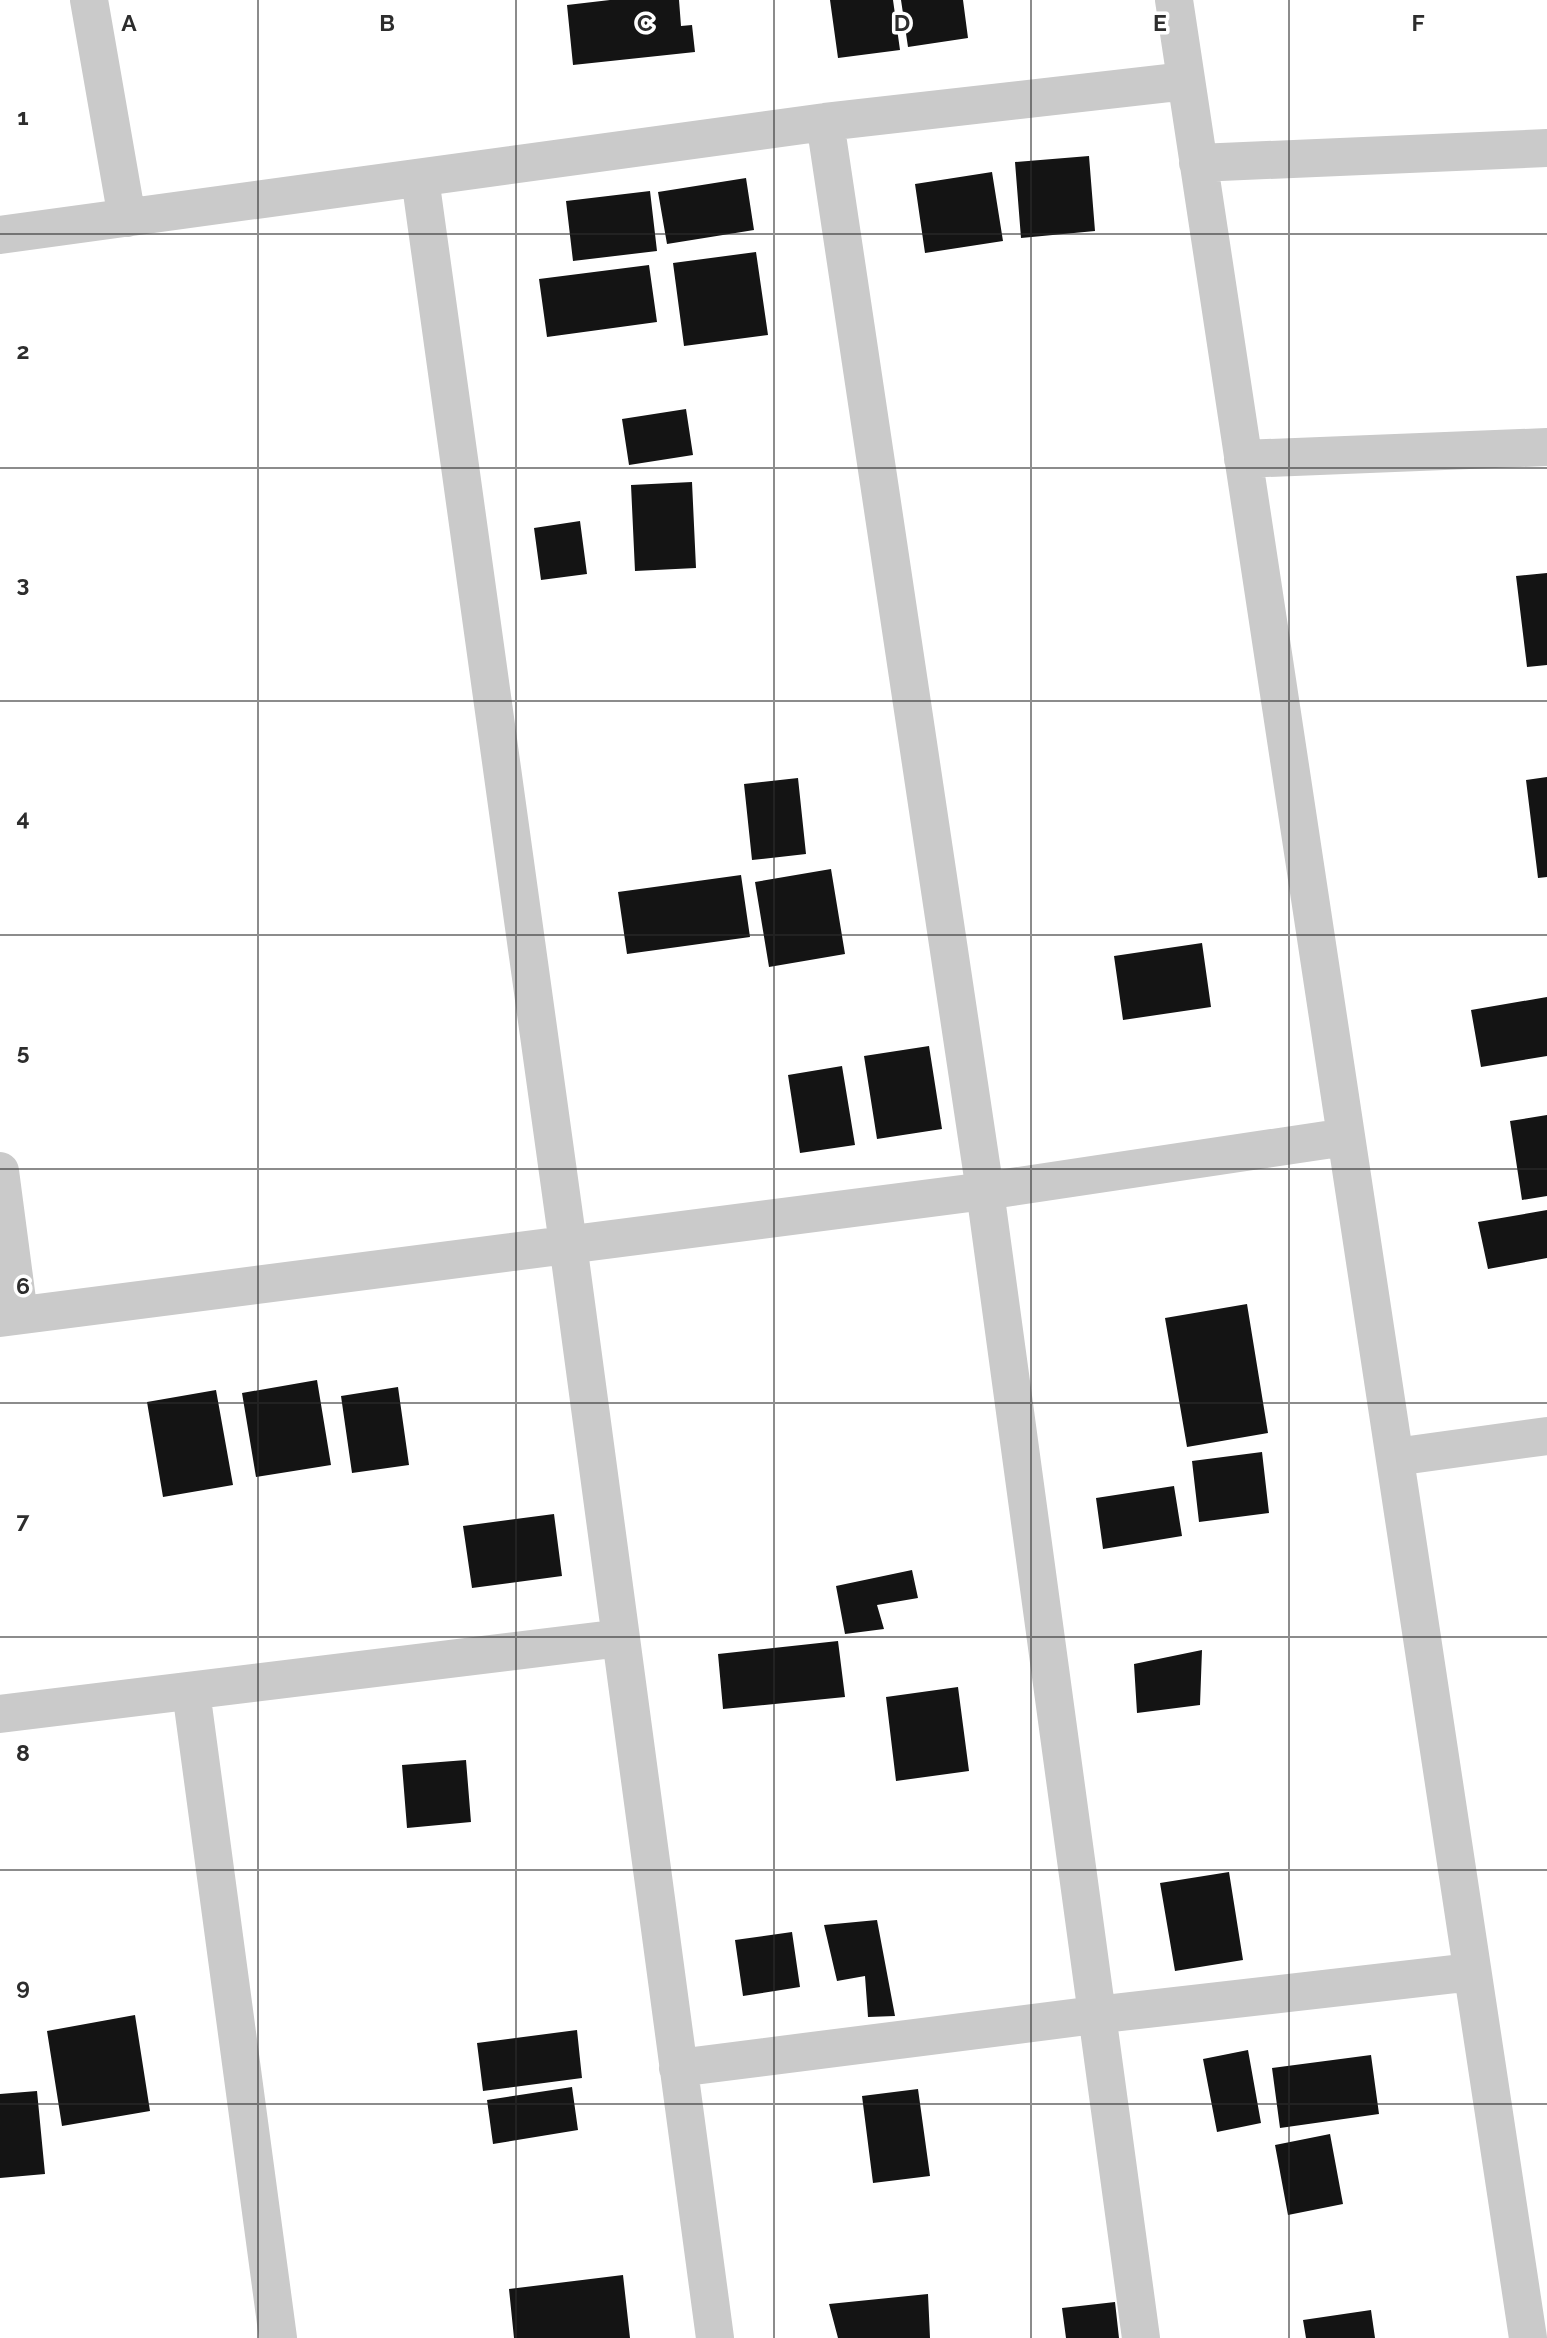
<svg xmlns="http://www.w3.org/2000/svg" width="1547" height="2338" font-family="Raleway,sans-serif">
	<rect width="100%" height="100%" fill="#fff"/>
	<path fill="#141414" d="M610 0H679L681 26 692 25 695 52 573 65 567 5Z
		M830 0H893L900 50 838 58Z
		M901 0H963L968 38 908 47Z
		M1089 156 1095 231 1021 238 1015 162Z
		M992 172 1003 241 925 253 915 184Z
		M746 178 754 230 667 244 658 192Z
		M650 191 657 251 573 261 566 201Z
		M756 252 768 335 684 346 673 263Z
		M649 265 657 322 547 337 539 279Z
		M686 409 693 455 629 465 622 419Z
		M692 482 696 568 635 571 631 485Z
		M580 521 587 574 541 580 534 528Z
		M1547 573V665L1527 667 1516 576Z
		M1547 777V877L1538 878 1526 780Z
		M798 778 806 854 752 860 744 784Z
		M831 869 845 954 769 967 755 882Z
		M741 875 750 937 627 954 618 892Z
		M1202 943 1211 1007 1123 1020 1114 956Z
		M1547 997V1056L1481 1067 1471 1010Z
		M929 1046 942 1129 877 1139 864 1056Z
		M842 1066 855 1145 800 1153 788 1075Z
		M1547 1115V1196L1522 1200 1510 1121Z
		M1547 1210V1258L1488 1269 1478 1222Z
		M1247 1304 1268 1433 1187 1447 1165 1318Z
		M317 1380 331 1465 256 1477 242 1393Z
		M398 1387 409 1465 352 1473 341 1396Z
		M216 1390 233 1485 163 1497 147 1402Z
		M1262 1452 1269 1513 1199 1522 1192 1461Z
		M1174 1486 1182 1536 1103 1549 1096 1498Z
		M554 1514 562 1576 472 1588 463 1526Z
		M912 1570 918 1598 877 1605 884 1629 845 1634 836 1586Z
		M838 1641 845 1697 723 1709 718 1654Z
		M1202 1650 1200 1705 1137 1713 1134 1664Z
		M958 1687 969 1771 896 1781 886 1697Z
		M466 1760 471 1822 407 1828 402 1765Z
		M1229 1872 1243 1960 1175 1971 1160 1883Z
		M877 1920 895 2016 868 2017 865 1976 837 1981 824 1925Z
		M792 1932 800 1987 743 1996 735 1940Z
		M135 2015 150 2111 62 2126 47 2031Z
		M577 2030 582 2078 483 2091 477 2043Z
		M1248 2050 1261 2123 1217 2132 1203 2059Z
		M1371 2055 1379 2114 1280 2128 1272 2068Z
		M572 2087 578 2130 493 2144 487 2100Z
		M918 2089 930 2176 873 2183 862 2096Z
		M37 2091 45 2174 0 2178V2094Z
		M1330 2134 1343 2204 1288 2215 1275 2145Z
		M623 2275 630 2338H514L509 2289Z
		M928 2294 930 2338H838L829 2304Z
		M1115 2302 1119 2338H1066L1062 2308Z
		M1371 2310 1375 2338H1306L1303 2320Z"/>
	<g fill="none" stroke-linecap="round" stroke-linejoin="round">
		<path stroke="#cacaca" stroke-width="38" d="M89 0 127 218
			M1174 0 1528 2338
			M825 122 985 1191 1141 2338
			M1198 163 1547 148
			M420 178 568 1244 715 2338
			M0 235 825 122 1186 81
			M1243 459 1547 447
			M0 1171 19 1315
			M0 1318 985 1191 1346 1137
			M1395 1457 1547 1436
			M191 1691 278 2338
			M0 1714 621 1638
			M678 2068 1095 2015 1472 1972"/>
	</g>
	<path fill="none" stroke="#2d2d2d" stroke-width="2" stroke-opacity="0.55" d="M258 0V2338M516 0V2338M774 0V2338M1031 0V2338M1289 0V2338M0 234H1547M0 468H1547M0 701H1547M0 935H1547M0 1169H1547M0 1403H1547M0 1637H1547M0 1870H1547M0 2104H1547"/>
	<g font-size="23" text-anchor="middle" font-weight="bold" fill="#2d2d2d" stroke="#fff" stroke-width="7" stroke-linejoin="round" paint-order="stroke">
		<text x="129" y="31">A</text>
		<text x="387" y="31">B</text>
		<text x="645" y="31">C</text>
		<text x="902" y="31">D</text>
		<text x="1160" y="31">E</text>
		<text x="1418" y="31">F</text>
		<text x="23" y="125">1</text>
		<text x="23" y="359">2</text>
		<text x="23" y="592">3</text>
		<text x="23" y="826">4</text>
		<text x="23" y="1060">5</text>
		<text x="23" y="1294">6</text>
		<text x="23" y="1528">7</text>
		<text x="23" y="1761">8</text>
		<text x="23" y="1995">9</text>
	</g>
</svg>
